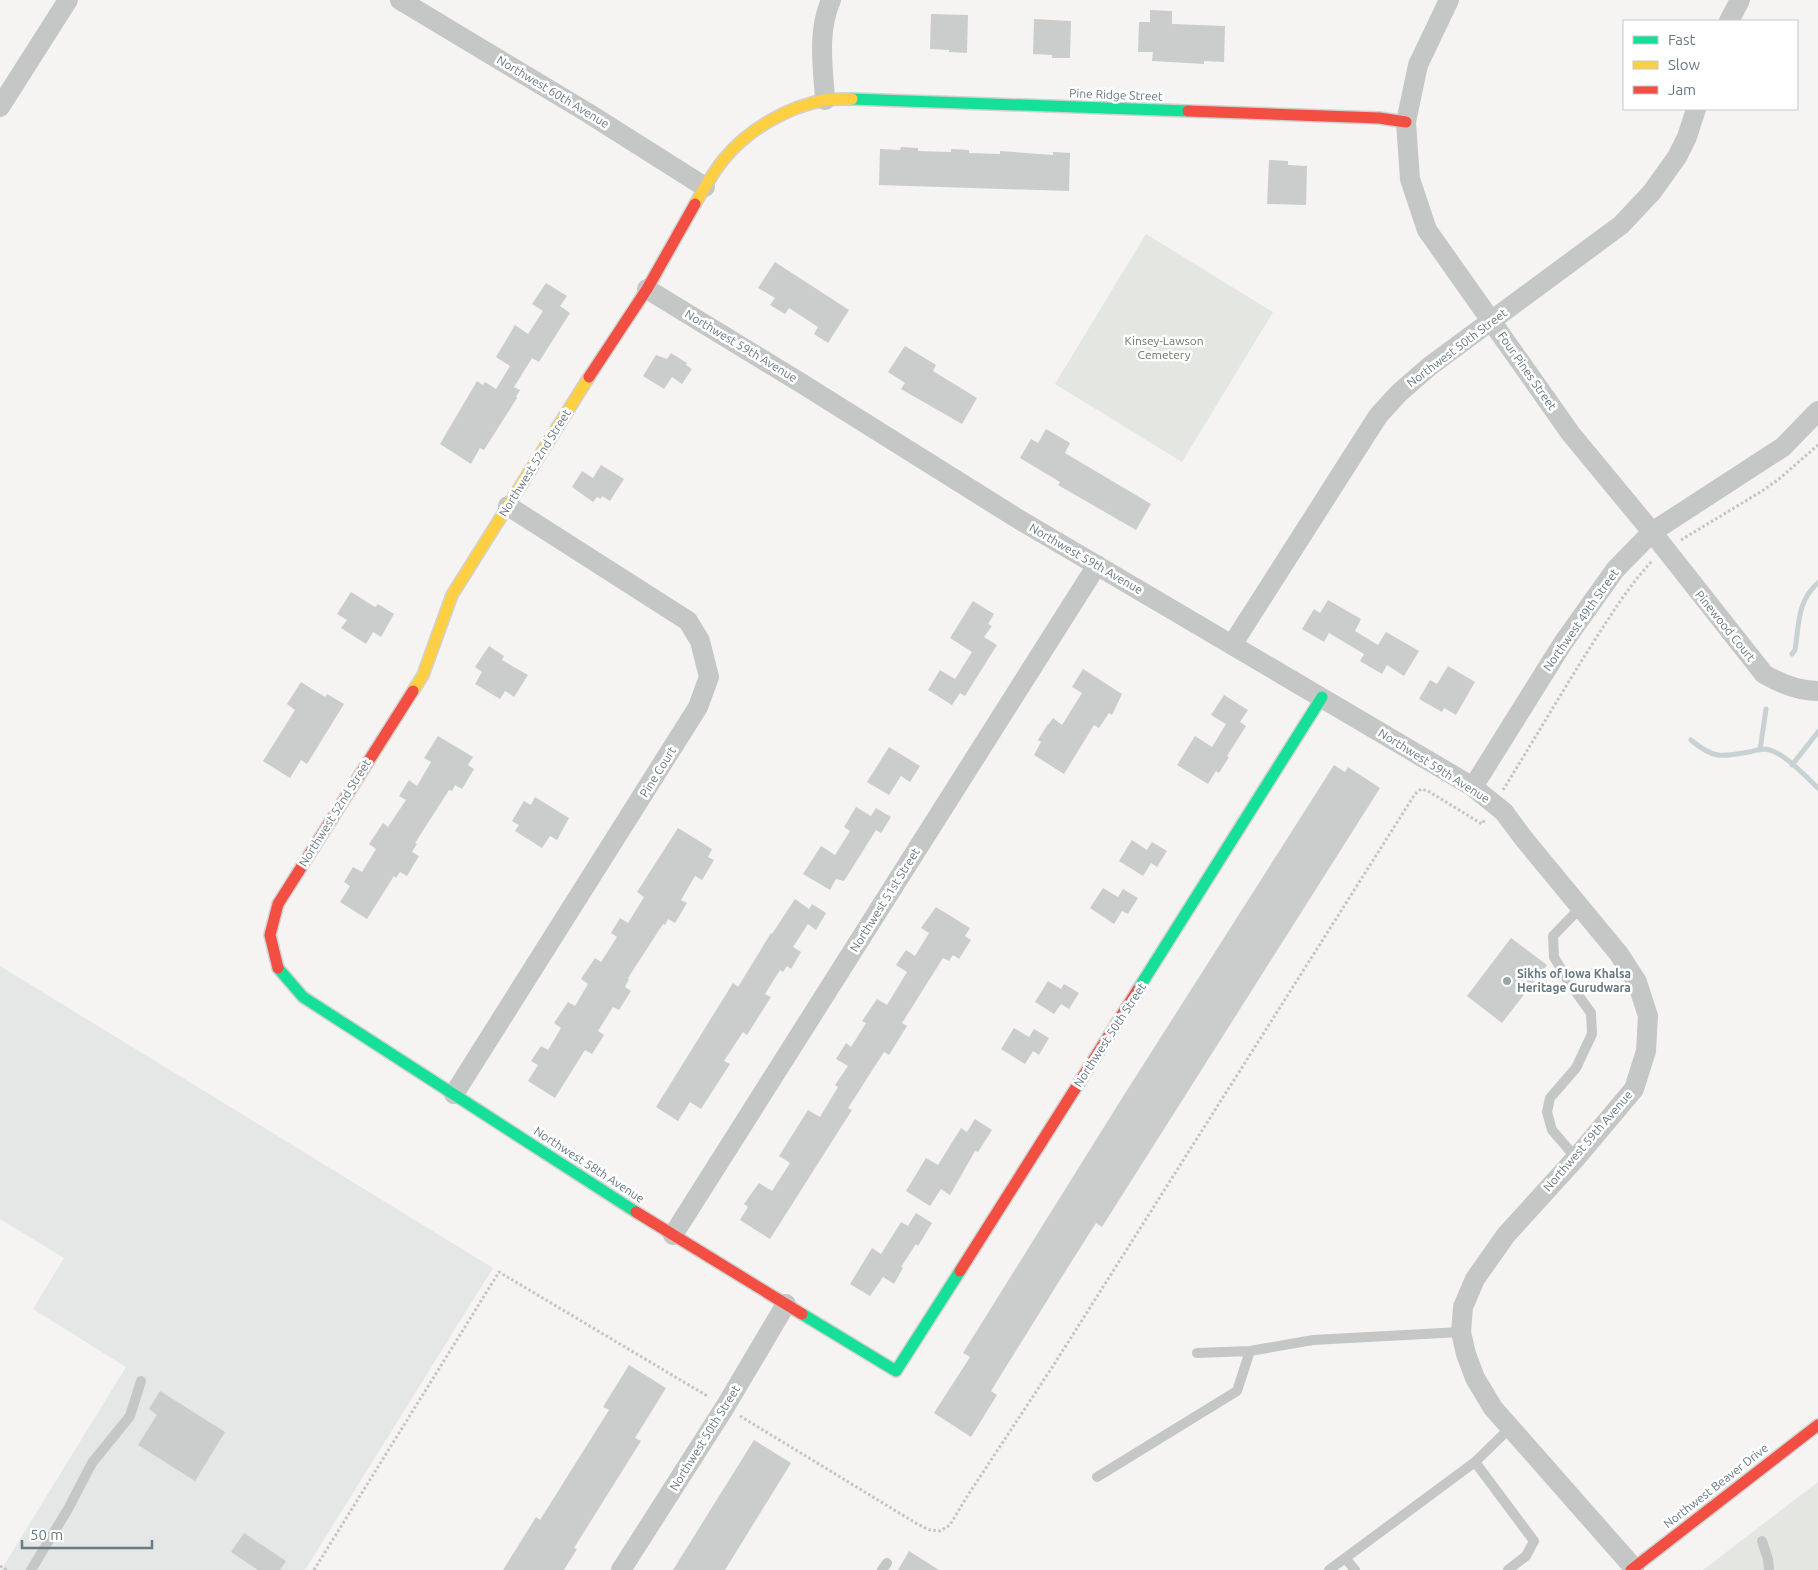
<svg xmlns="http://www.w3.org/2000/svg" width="1818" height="1570" font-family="Ubuntu,sans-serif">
	<rect width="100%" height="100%" fill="#f5f4f3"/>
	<path fill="#e5e6e6" d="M0 966 493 1268 305 1570H1L126 1367 33 1309 64 1258 0 1219Z"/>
	<path fill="#e4e6e1" d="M1146 234 1273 312 1182 462 1055 384Z
		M1818 1482V1570H1703Z"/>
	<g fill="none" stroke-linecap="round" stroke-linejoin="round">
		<path stroke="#c8d1d3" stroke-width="5" d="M1792 654 1795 650C1799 625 1797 601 1818 583
			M1691 740C1713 759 1722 757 1749 752 1754 751 1760 749 1765 749 1783 751 1805 776 1818 788
			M1760 750 1766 709
			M1792 765 1818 732"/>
	</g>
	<path fill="#cbcccc" d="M1150 10 1172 11V24L1225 26 1224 62 1204 61V64L1152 61 1153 52H1138L1139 22H1150Z
		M931 14 968 15 967 53 949 52V50L930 49Z
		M1034 19 1071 21 1070 58H1052V55L1033 54Z
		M901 147 918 148V151L951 152V149L969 150V153L1000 154V151L1053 155V152L1070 153 1069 191 879 185 880 149 900 150Z
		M1269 160 1288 161V165L1307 166 1306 205 1267 204Z
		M775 262 849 310 828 343 814 334 818 327 789 308 785 314 770 305 775 298 758 288Z
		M546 283 567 296 560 306 570 313 539 362 532 358 514 387 520 390 516 397 517 398 484 450 480 448 471 464 440 444 477 381 483 385 485 382 496 389 510 366 496 357 515 325 528 334 543 311 532 304Z
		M905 346 936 365 933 371 977 398 962 424 901 389 905 383 888 372Z
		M671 353 687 363 686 365 692 369 682 384 672 377 664 389 643 376 656 355 667 359Z
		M1046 429 1070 443 1065 453 1151 504 1136 530 1058 485 1060 482 1020 458 1031 439 1038 443Z
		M601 465 624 479 610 501 602 496 601 499 597 497 593 502 572 487 582 471 593 478Z
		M351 592 375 607 378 604 394 614 381 637 373 632 366 644 341 628 347 620 337 614Z
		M1328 600 1361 619 1355 631 1378 645 1386 632 1419 651 1404 676 1387 665 1382 674 1360 661 1364 654 1329 633 1324 642 1302 629 1314 609 1320 613Z
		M973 601 994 614 988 624 992 626 984 637 997 645 965 696 960 693 952 705 928 690 940 670 955 679 972 652 950 638Z
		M489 646 504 656 502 660 528 675 514 697 505 691 500 699 475 684 482 672 475 667Z
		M1448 666 1475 682 1456 715 1444 708 1442 712 1419 699 1430 680 1437 684Z
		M1083 669 1122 694 1112 715 1109 713 1099 728 1094 725 1064 774 1034 755 1041 742 1038 740 1048 724H1049L1053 718 1062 725 1082 693 1072 687Z
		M301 682 325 697 327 694 344 704 307 764 301 760 290 778 263 761 295 710 287 704Z
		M1224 695 1248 710 1240 722 1246 726 1227 756 1229 757 1219 773 1216 771 1208 784 1177 765 1195 736 1212 747 1226 724 1211 715Z
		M438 736 473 757 468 765 474 769 462 789 455 785 452 791 449 790 415 843 417 844 412 852 419 856 407 876 400 872 396 878 394 876 367 919 340 902 350 886 344 882 353 867 362 872 376 849 369 844 383 823 388 827 406 800 399 796 409 780 417 786 431 762 424 758Z
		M889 747 920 766 910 782 901 776 889 795 867 782Z
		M1334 765 1345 772 1348 767 1380 788 1102 1227 1096 1223 1063 1275 991 1391 997 1395 971 1437 934 1413 970 1357 963 1353 1124 1095Z
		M535 797 569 818 557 840 550 836 542 848 515 831 519 825 512 821 524 801 531 805Z
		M856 807 871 816 876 808 891 817 881 833 876 830 844 881 836 879 830 890 803 874 821 846 835 855 850 831 844 827Z
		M678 828 712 849 708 857 714 860 702 880 695 876 681 900 687 903 675 923 668 919 665 925 663 924 628 978 629 979 625 987 631 991 619 1010 613 1007 598 1031 604 1035 592 1054 585 1050 555 1098 528 1081 538 1065 531 1061 541 1046 548 1050 561 1028 554 1023 568 1002 575 1006 588 984 581 979 595 958 601 962 617 937 611 933 620 918 628 923 644 897 637 892Z
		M1132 840 1147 850 1152 842 1167 851 1157 867 1151 863 1143 876 1119 861Z
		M1103 888 1118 897 1123 889 1138 898 1128 914 1122 911 1114 924 1090 908Z
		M795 899 809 909 812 904 826 913 816 930 808 924 793 947 801 952 791 969 787 966 783 972 780 970 765 994 771 997 747 1035 743 1032 724 1061 730 1064 701 1109 690 1102 678 1121 656 1107 733 983 738 987 771 933 772 934Z
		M936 907 970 928 965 936 971 940 959 959 953 955 949 961 943 958 902 1023 907 1026 889 1055 884 1052 848 1108 852 1110 770 1239 740 1220 748 1207 744 1204 759 1183 772 1191 790 1163 779 1156 808 1110 820 1117 838 1087 835 1085 848 1066 836 1059 846 1043 851 1047 866 1023 862 1021 877 999 887 1005 907 972 896 965 906 950 915 956 929 933 921 928Z
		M1511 938 1547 965 1502 1023 1467 996Z
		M1048 981 1061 989 1064 984 1079 993 1069 1009 1061 1004 1054 1014 1035 1002Z
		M1014 1028 1029 1037 1034 1029 1049 1038 1039 1055 1033 1051 1025 1064 1001 1049Z
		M975 1119 992 1130 978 1152 975 1151 950 1195 941 1189 930 1206 906 1191 926 1158 938 1165 961 1128 967 1132Z
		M916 1213 932 1223 918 1246 916 1244 901 1267 903 1268 894 1284 883 1277 870 1296 850 1284 872 1248 881 1254 901 1222 908 1226Z
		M629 1365 666 1388 635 1438 641 1441 574 1548 577 1549 564 1570H503L536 1517 540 1520 609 1410 603 1407Z
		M160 1391 225 1432 195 1481 138 1445 157 1415 149 1409Z
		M754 1440 791 1463 767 1502 725 1570H673Z
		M244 1533 286 1561 280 1570H258L231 1552Z
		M909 1551 939 1570H898Z"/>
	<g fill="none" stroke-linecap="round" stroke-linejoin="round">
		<g stroke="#d0d1d1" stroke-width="14">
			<path id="fast" d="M852 99 1188 111
				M278 968 303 997 636 1212
				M1137 991 1322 697
				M802 1314 896 1371 960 1271"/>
		</g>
		<g stroke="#d0d1d1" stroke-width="14">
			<path id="slow" d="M695 204C704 189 713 172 724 159 749 129 787 107 825 100 833 99 843 99 852 99
				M413 691 423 675 452 595 589 377"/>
		</g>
		<g stroke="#d0d1d1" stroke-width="14">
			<path id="jam" d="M1188 111 1379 118 1406 122
				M589 377 647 289 695 204
				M278 968 270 935 278 904 413 691
				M636 1212 802 1314
				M960 1271 1137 991
				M1631 1570 1818 1425"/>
		</g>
		<path stroke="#c3c4c5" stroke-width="3" stroke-dasharray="2.5 2.5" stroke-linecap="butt" d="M1681 540 1762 491 1779 479 1818 445
			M1503 790C1532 743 1560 695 1589 649 1609 618 1627 588 1652 561
			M740 1416 919 1525 930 1530 940 1531 950 1525 966 1498 1053 1366 1415 794 1421 789 1428 791 1482 824 1485 819
			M0 1566 7 1570
			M314 1570 499 1272 709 1397"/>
		<path stroke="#c5c7c7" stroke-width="10" d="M1576 1158 1552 1130 1547 1112 1550 1098 1576 1068 1592 1034 1591 1013 1568 981 1554 957 1553 936 1581 907
			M1197 1353 1250 1351 1313 1340 1461 1332
			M1475 1462 1511 1427
			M1097 1477 1237 1391 1250 1351
			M1762 1541 1768 1559 1769 1570
			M1346 1559 1355 1570
			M31 1570 68 1509 92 1463 130 1416 141 1381
			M882 1570 887 1563
			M1329 1570 1475 1462 1534 1541 1526 1556 1508 1570"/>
		<path stroke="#c5c7c7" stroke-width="20" d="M400 0 588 113 705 187
			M1449 0 1418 65 1406 122 1410 179 1427 230 1571 434 1652 532 1764 674C1781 684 1798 691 1818 691
			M1729 21 1740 0
			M825 100C823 66 817 32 831 0
			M0 107 68 0
			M647 289 801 383 1015 517 1473 787 1504 812 1524 839 1619 954 1637 982 1648 1016 1646 1051 1634 1089 1576 1158 1506 1235 1475 1279 1463 1307 1461 1332 1466 1354 1475 1378 1493 1408 1634 1568
			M1232 645 1378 416 1399 393 1430 366 1621 225 1652 192 1677 157 1687 137 1696 109
			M1473 787 1563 643 1615 570 1652 532 1783 447 1818 411
			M454 1094 698 707 709 677 700 641 688 621 508 506
			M673 1235 1097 565
			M621 1570 725 1407 786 1304"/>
		<use href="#fast" stroke="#16e098" stroke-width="11"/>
		<use href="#slow" stroke="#ffcf43" stroke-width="11"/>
		<use href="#jam" stroke="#f24e42" stroke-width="11"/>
	</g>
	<circle fill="#99a4a9" stroke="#fff" stroke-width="2" cx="1507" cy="981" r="5"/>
	<g text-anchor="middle" stroke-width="5" stroke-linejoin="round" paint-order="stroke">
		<g font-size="12" fill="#677981" stroke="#fff">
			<text transform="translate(553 92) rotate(31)" y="4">Northwest 60th Avenue</text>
			<text transform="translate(1116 95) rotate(2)" y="4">Pine Ridge Street</text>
			<text transform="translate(741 346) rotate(31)" y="4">Northwest 59th Avenue</text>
			<text transform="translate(1457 348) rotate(-37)" y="4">Northwest 50th Street</text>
			<text transform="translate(1527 371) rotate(55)" y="4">Four Pines Street</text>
			<text transform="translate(535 463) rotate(-58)" y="4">Northwest 52nd Street</text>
			<text transform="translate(1086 559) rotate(30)" y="4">Northwest 59th Avenue</text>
			<text transform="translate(1581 620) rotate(-55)" y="4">Northwest 49th Street</text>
			<text transform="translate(1725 626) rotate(51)" y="4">Pinewood Court</text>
			<text transform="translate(1434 766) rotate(32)" y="4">Northwest 59th Avenue</text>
			<text transform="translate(658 772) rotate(-58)" y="4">Pine Court</text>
			<text transform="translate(335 813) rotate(-58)" y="4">Northwest 52nd Street</text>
			<text transform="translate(885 900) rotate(-58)" y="4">Northwest 51st Street</text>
			<text transform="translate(1110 1035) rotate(-57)" y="4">Northwest 50th Street</text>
			<text transform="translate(1588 1141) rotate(-49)" y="4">Northwest 59th Avenue</text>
			<text transform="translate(589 1165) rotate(33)" y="4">Northwest 58th Avenue</text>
			<text transform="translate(705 1438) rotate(-58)" y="4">Northwest 50th Street</text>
			<text transform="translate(1716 1486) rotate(-38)" y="4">Northwest Beaver Drive</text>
		</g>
		<g font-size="12" fill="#6b7965" stroke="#fff">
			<text x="1164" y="345">Kinsey-Lawson<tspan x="1164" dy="14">Cemetery</tspan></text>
		</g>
		<g font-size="12" font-weight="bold" fill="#677981" stroke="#fff" text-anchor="start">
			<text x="1517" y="978">Sikhs of Iowa Khalsa<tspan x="1517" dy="14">Heritage Gurudwara</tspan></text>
		</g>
	</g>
	<rect x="1623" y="20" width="175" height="90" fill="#ffffff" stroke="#c2c9cd"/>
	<rect x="1633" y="36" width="25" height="8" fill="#16e098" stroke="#c2c9cd"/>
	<text x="1668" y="45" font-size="15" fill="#677981">Fast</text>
	<rect x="1633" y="61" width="25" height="8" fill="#ffcf43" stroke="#c2c9cd"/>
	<text x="1668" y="70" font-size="15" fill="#677981">Slow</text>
	<rect x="1633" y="86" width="25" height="8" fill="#f24e42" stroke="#c2c9cd"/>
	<text x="1668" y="95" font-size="15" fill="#677981">Jam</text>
	<path d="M22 1540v8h130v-8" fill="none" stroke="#677981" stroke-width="2.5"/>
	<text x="30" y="1540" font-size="15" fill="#677981" stroke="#ffffff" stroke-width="4" paint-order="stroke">50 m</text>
</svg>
